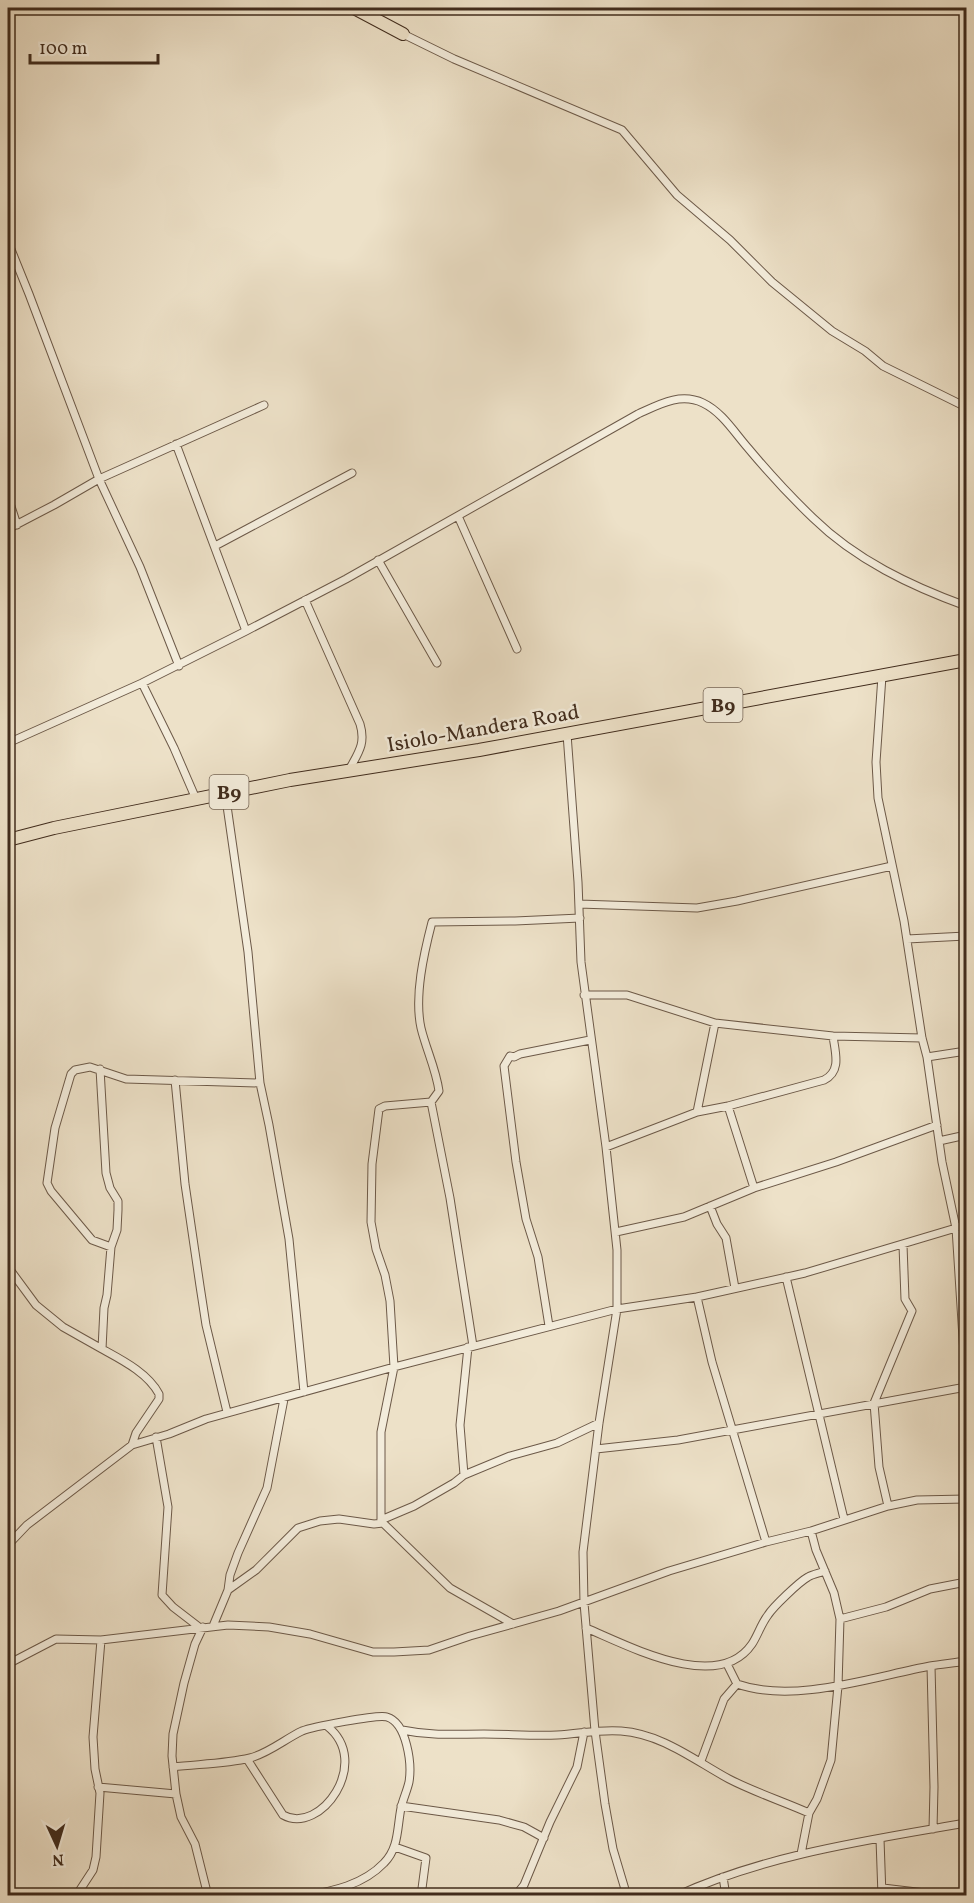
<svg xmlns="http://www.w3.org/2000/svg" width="974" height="1903" font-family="Vollkorn,serif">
	<rect width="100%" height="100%" fill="#ede1c8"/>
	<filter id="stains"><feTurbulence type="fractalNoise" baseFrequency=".00333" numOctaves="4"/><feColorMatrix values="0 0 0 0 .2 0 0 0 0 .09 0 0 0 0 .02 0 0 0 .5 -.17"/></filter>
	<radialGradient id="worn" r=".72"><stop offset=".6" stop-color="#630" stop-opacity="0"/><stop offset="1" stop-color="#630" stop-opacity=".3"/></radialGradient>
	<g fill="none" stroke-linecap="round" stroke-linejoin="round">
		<g stroke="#6c5948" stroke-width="9">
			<path id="minor" d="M403 34 454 59 622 130 677 195 730 240 772 282 832 331 865 351 883 366 966 407
				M8 242 29 294 99 479 140 567 179 666
				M176 444 246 631
				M8 497 17 525
				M458 516 517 649
				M8 529 54 505 99 479 264 405
				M215 546 352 473
				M378 560 437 663
				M305 600 360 724C366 744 358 753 349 770
				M882 676 876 762 878 798 904 921 922 1038 927 1057 942 1162 956 1228 966 1385
				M142 683 174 748 196 799
				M567 734 578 882 581 962 606 1147 617 1250V1309L599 1423 583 1552 584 1603 595 1731 605 1804 613 1849 627 1896
				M8 743 142 683 246 631 346 579 638 414C658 405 680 392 703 403 722 412 734 432 748 448 768 472 790 496 813 518 856 560 911 586 966 606
				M225 792 248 952 260 1083 269 1125 289 1239 304 1392
				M579 904 697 908 737 901 892 866
				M907 939 966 936
				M584 995H627L715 1023 833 1036 922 1038
				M927 1057 966 1051
				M100 1069 106 1173 110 1188 118 1201V1210L117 1230 111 1247 107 1295 104 1308 102 1349C122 1360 148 1373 159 1394V1399L136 1433 132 1445
				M175 1080 185 1184 200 1286 206 1325 227 1412
				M431 1102 450 1198 473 1346
				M728 1106 754 1188
				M697 1112 715 1023
				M939 1141 966 1135
				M606 1147 697 1112 728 1106 824 1080C842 1071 835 1052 833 1036
				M710 1206 717 1224 726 1238 735 1288
				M616 1232 684 1217 754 1188 836 1162 937 1125
				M111 1247 92 1240 51 1191 47 1183 55 1128 71 1074 75 1070 90 1067 126 1079 260 1083
				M8 1267 36 1305 63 1327 102 1349
				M786 1277 844 1519
				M697 1297 712 1362 766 1542
				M549 1326 538 1257 526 1219 516 1162 504 1066 510 1056 514 1057 520 1054 590 1040
				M156 1437 168 1507 162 1595 173 1607 199 1627
				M596 1449 678 1440 966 1387
				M464 1475 460 1425 468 1347
				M888 1506 879 1467 874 1403 912 1311 905 1299 903 1245
				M381 1520V1432L394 1367 390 1301 385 1275 376 1249 371 1222 372 1164 379 1109 385 1106 431 1102 439 1091C436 1069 426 1049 421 1028 414 996 424 953 432 922L515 921 580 918
				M383 1523 450 1588 513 1624
				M8 1545 27 1525 132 1445 169 1434 206 1419 394 1367 617 1309 697 1297 805 1273 966 1225
				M228 1590 256 1570 298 1528 320 1521 339 1519 374 1524 383 1523 381 1520 414 1506 454 1483 464 1475 510 1456 557 1443 599 1423
				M840 1619 886 1607 930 1589 966 1582
				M213 1626 228 1590 230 1575 238 1553 267 1488 284 1399
				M203 1627 195 1644 184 1683 173 1734 172 1756 176 1794 181 1817 195 1844 208 1896
				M586 1628C629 1646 718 1694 752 1644 758 1635 761 1624 768 1615 773 1607 799 1582 808 1577 813 1574 820 1573 825 1571
				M8 1664 56 1639 101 1640 228 1625 269 1627 310 1634 373 1652H394L429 1650 470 1636 559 1611 669 1571 766 1542 811 1531 888 1506 917 1500 966 1499
				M727 1664 737 1684C794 1704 872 1677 930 1666 942 1664 954 1663 966 1661
				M931 1666 934 1787 933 1829
				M402 1730C431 1736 455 1734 484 1734 508 1734 533 1736 557 1735 579 1734 600 1729 621 1731 662 1734 694 1760 729 1779 754 1792 782 1801 809 1813
				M247 1759 283 1815C320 1836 373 1762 327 1726
				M701 1761 724 1699 737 1684
				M173 1767C198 1764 225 1764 250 1758 269 1753 285 1739 302 1731 312 1727 378 1714 387 1717 407 1723 412 1764 409 1782 407 1791 403 1799 401 1808 397 1828 399 1848 384 1863 363 1885 333 1891 305 1896
				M98 1787 176 1794
				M401 1806 499 1820 524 1827 544 1838
				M880 1839 882 1896
				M395 1847 426 1858 421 1896
				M801 1854 809 1813 817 1799 831 1760 838 1686 840 1619 834 1593 816 1550 811 1531
				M723 1877 726 1896
				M883 1888 950 1896
				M76 1896 93 1870 96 1857 100 1793 95 1769 93 1737 101 1640
				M515 1896 524 1885 550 1822 577 1767 584 1732
				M676 1896C768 1854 869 1840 966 1823"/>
		</g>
		<g stroke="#412c1d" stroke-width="14">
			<path id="trunk" d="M354 8 403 34
				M8 840 54 828 290 780 479 750 966 660"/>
		</g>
		<use href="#minor" stroke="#f3ecdb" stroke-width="7"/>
		<use href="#trunk" stroke="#ede1c8" stroke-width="12"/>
	</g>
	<g text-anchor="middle" stroke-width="5" stroke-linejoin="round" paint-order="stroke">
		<g fill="#f3ecdb" stroke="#766656" stroke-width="1.5">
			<rect x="703.5" y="688" width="39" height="34" rx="4.5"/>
			<rect x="209.5" y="775" width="39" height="34" rx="4.5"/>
		</g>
		<g font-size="20" font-weight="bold" fill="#412c1d">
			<text x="723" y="712">B9</text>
			<text x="229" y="799">B9</text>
		</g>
		<g font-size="21" fill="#412c1d" stroke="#f3ecdb">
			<text transform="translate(483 728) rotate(-10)" y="7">Isiolo-Mandera Road</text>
		</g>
	</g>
	<rect width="974" height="1903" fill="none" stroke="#ede1c8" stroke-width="30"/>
	<rect x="9" y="9" width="956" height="1885" fill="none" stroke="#412c1d" stroke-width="3"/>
	<rect x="15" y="15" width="944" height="1873" fill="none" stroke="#412c1d" stroke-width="1.5"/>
	<g transform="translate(57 1846) rotate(176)" stroke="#f3ecdb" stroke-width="4.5" paint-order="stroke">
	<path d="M0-4.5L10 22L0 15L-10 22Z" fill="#412c1d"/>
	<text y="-9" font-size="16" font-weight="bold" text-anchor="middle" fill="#412c1d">N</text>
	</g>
	<path d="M30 54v9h128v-9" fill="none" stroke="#412c1d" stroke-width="3"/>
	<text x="39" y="54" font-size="18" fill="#412c1d" stroke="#f3ecdb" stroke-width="4.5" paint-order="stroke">100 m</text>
	<rect width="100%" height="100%" filter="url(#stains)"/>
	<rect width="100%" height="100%" fill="url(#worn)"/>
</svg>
